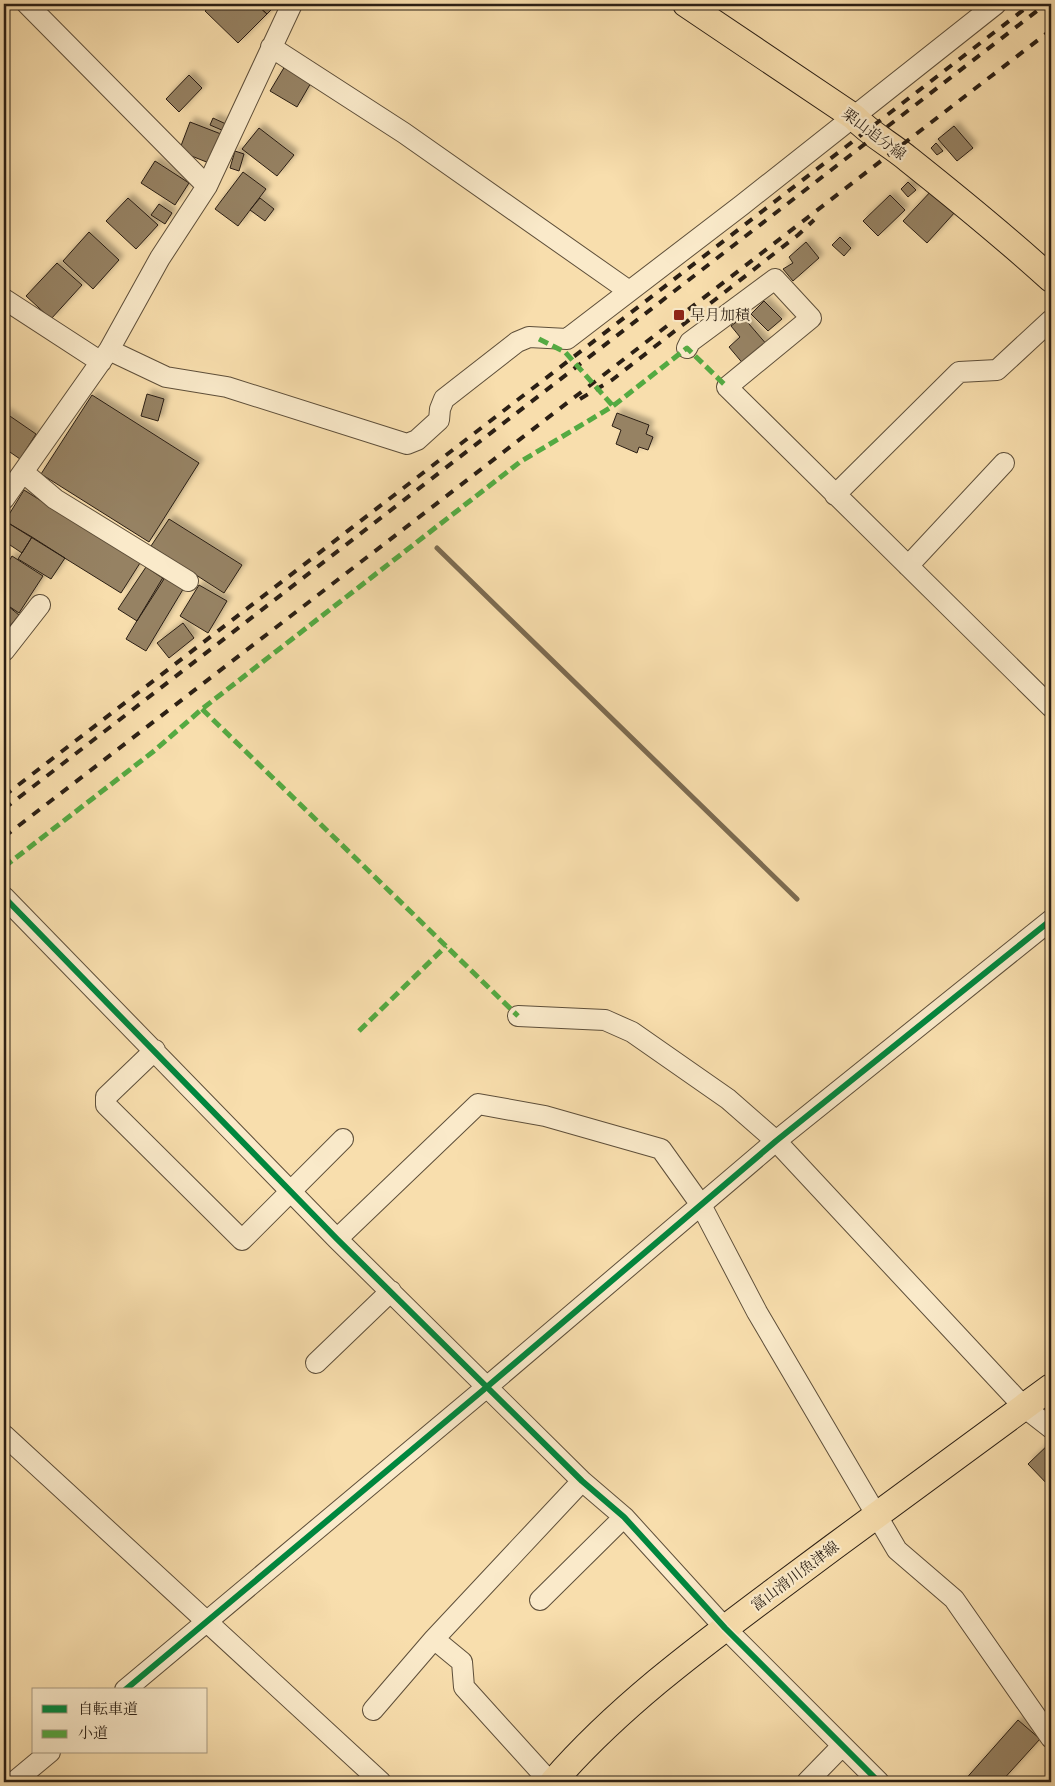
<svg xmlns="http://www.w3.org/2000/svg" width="1055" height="1786" font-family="'Old Standard TT','Noto Serif JP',serif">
	<defs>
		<filter id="shadow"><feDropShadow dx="4.5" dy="-4.5" stdDeviation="2.5" flood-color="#0004"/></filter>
	</defs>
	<rect width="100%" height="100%" fill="#f8dead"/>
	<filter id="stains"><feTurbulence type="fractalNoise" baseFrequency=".004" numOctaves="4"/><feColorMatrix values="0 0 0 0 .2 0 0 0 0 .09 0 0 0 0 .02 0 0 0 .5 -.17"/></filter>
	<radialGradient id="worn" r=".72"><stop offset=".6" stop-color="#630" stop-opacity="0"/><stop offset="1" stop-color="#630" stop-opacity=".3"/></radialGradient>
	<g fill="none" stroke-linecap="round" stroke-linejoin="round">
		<path stroke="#7c6b51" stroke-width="5" d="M437 548 797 899"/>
	</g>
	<path fill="#968264" stroke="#2b1f14" filter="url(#shadow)" d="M213 4H256L267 14 238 43 205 11Z
		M256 4H270L274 7 267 14Z
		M285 66 312 81 297 107 270 91Z
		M189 75 202 88 179 112 166 99Z
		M213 118 226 124 224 131 210 125Z
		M190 122 221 134 209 163 179 151Z
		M954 126 973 148 957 161 938 139Z
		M259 128 294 155 277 176 242 149Z
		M936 143 943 151 937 155 931 148Z
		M235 151 244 154 239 171 230 168Z
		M155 161 189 183 175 205 141 183Z
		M243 172 266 189 238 226 215 209Z
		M908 182 916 190 908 197 901 189Z
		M933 189 956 211 927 243 903 221Z
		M890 195 905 210 878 236 863 221Z
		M128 198 158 225 136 249 106 221Z
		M260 198 274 209 265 221 250 210Z
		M159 204 172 213 165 224 151 215Z
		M89 232 119 260 93 289 63 261Z
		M840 237 851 248 844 256 832 245Z
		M806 242 819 258 793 281 783 269 793 263 789 257Z
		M57 263 82 285 51 319 26 296Z
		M764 301 782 319 768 331 751 314Z
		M743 317 768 346 745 366 729 347 740 337 731 326Z
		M147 394 164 399 158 421 141 416Z
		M92 395 199 463 149 542 41 474Z
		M4 412 36 434 20 459 4 448Z
		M617 413 649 425 646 434 653 437 648 450 639 447 637 453 616 444 621 430 612 426Z
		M24 490 140 563 121 593 5 521Z
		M169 519 242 565 224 593 151 546Z
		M5 521 32 537 22 553 4 541Z
		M32 537 65 558 51 579 18 559Z
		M12 556 43 576 19 613 4 603V569Z
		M146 567 164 579 137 621 118 609Z
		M165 574 185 586 146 651 126 639Z
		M199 585 227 601 208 633 180 616Z
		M8 606 19 615 6 631 4 629V611Z
		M183 623 194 638 169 658 157 643Z
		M1051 1442V1488L1028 1464Z
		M1018 1720 1040 1739 1001 1782H963Z"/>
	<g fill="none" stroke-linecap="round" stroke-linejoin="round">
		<g stroke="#5e4f3a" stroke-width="22">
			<path id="minor" d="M27 4 207 186
				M271 47 404 133 629 291
				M4 299 101 362
				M687 348 690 342 775 279 811 318 727 387 1051 707
				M109 350 166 377 227 387 407 444 417 440 439 420 440 409 444 399 517 342 529 337 567 339 742 205 996 4
				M23 472 55 499 188 581
				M835 495 959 372 997 370 1051 320
				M4 499 109 350 160 258 207 186 292 4
				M908 566 1004 463
				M4 651 40 605
				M4 897 337 1239 582 1481 624 1517 725 1628 879 1782
				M518 1016 605 1020 632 1032 728 1099 776 1141 1024 1407 1051 1428
				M155 1050 106 1097V1105L242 1240 343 1139
				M337 1239 478 1104 545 1116 661 1149 701 1205 757 1312 897 1550 954 1599 1051 1738
				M316 1363 391 1291
				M4 1435 381 1782
				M540 1600 624 1517
				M434 1639 582 1481
				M125 1690 488 1386 776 1141 1051 920
				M373 1710 434 1639 462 1662 464 1687 550 1782
				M14 1782 50 1752
				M807 1782 842 1746"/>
		</g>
		<g stroke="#2b1f14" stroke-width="28">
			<path id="major" d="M686 4 854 117C870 134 890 144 908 159 957 198 1005 237 1051 279
				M553 1782C617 1708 698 1648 777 1589 868 1521 960 1454 1051 1387"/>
		</g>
		<use href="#minor" stroke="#faeaca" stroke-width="20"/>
		<use href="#major" stroke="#f8dead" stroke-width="26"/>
		<path stroke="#2b1f14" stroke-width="4" stroke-dasharray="9 9" stroke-linecap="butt" d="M580 399 612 380 798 235 814 220
			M4 796 1031 4
			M4 809 1046 4
			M4 837 1051 30"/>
		<path stroke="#54aa42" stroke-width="5" stroke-dasharray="10 5" stroke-linecap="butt" d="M539 339 565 352 613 406
			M202 709 518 1016
			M4 867 154 751 202 709 520 462 613 406 687 348 727 387
			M359 1031 446 946"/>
		<g stroke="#faeaca" stroke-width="9">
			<path id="cycleway" d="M4 897 337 1239 582 1481 624 1517 725 1628 879 1782
				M125 1690 488 1386 776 1141 1051 920"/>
		</g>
		<use href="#cycleway" stroke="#00873e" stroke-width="6"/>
	</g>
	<rect fill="#8f2418" stroke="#faeaca" stroke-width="2" x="673" y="309" width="12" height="12" rx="2.5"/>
	<g text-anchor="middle" stroke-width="4.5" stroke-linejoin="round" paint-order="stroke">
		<g font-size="15" fill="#2b1f14" stroke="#faeaca">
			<text transform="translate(874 134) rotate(37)" y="5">栗山追分線</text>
			<text transform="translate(795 1576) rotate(-37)" y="5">富山滑川魚津線</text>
		</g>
		<g font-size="15" fill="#2b1f14" stroke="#faeaca" text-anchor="start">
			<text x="690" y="320">早月加積</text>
		</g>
	</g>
	<rect width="1055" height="1786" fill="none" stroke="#f8dead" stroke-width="20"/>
	<rect x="5" y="5" width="1045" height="1776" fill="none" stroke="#2b1f14" stroke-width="2.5"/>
	<rect x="10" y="10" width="1035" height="1766" fill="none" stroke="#2b1f14"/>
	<rect x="32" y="1688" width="175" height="65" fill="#faeaca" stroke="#a79981"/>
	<rect x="42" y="1705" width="25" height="8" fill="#00873e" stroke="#a79981"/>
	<text x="78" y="1714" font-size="15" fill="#2b1f14">自転車道</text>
	<rect x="42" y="1730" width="25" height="8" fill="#54aa42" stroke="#a79981"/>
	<text x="78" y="1738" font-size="15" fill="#2b1f14">小道</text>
	<rect width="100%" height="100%" filter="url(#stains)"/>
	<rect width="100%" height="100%" fill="url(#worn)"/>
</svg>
